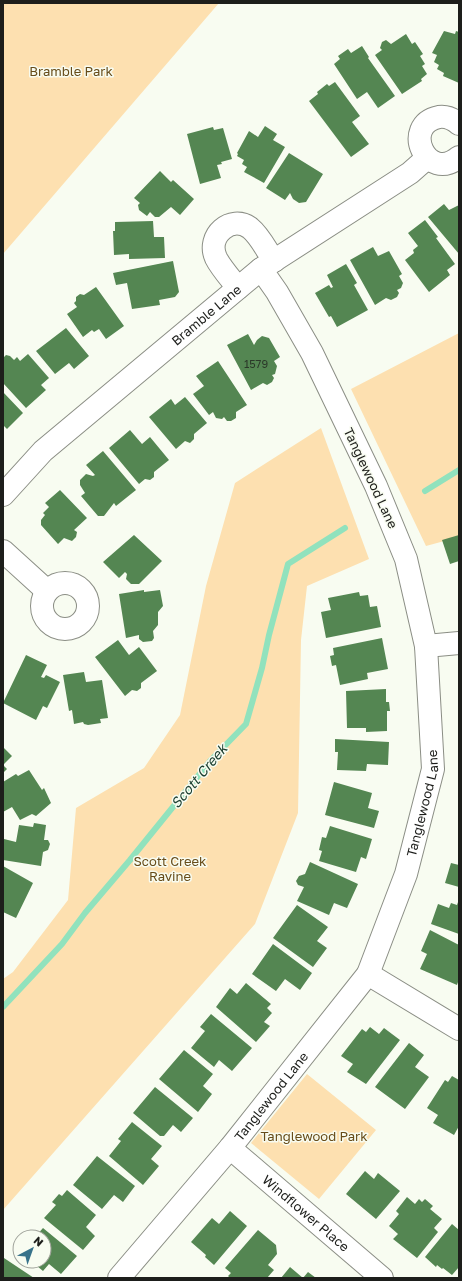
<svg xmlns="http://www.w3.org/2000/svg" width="462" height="1281" font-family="'Golos Text',sans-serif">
	<rect width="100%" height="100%" fill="#f8fcf1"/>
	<path fill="#fde0b0" d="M3 3H219L3 254Z
		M459 333V537L426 546 351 389Z
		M321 428 369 559 307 586 301 640 298 813 255 924 3 1210V979L13 972 68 900 76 808 144 768 180 715 206 586 235 483Z
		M307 1074 376 1130 319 1199 251 1143Z"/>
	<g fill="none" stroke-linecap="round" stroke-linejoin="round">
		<path stroke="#91e2bd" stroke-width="6" d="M425 491 459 470
			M3 1007 62 944 85 913 130 860 211 760 246 724 262 668 269 635 288 564 345 528"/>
	</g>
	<path fill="#548652" d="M444 31 455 34 456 31 459 32V83L443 76 444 73 437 69 439 65 434 62 437 55 432 53Z
		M406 34 412 44 415 42 423 54 420 56 425 64 422 66 427 74 421 79 422 81 402 94 375 55 382 50 380 48 382 42 386 40 391 44Z
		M362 46 369 57 368 58 395 96 378 108 367 92 357 99 334 64 340 59 338 56 348 49 351 53Z
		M335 82 360 116 352 122 369 144 351 157 309 101 318 94 317 92 327 84 329 86Z
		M265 126 277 134 273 140 285 147 264 183 244 172 247 167 242 164 244 160 237 156 238 154 237 153 249 131 258 137Z
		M213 127 214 130 223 128 232 159 221 162 222 164 217 165 221 178 200 184 187 134Z
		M289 153 323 174 306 202 299 203 293 199 290 193 285 200 266 188Z
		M160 171 171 182 173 180 194 199 180 215 171 207 159 217H155L150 212 147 216 139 210 138 205 140 203 134 198Z
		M444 204 449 210 459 205V254L428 217Z
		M425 220 438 237 436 238 455 264 447 270 450 275 429 292 405 260 414 253 413 250 418 246 408 233Z
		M153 221 154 237H164L165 258 129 259V254L114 255 113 231H115V222Z
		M373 247 378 256 389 251 402 274 399 276 403 283 401 288 397 290 399 293 397 297 391 300 386 298 375 305 350 260Z
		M173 261 179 292 175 297 159 300 160 305 132 309 127 283 116 285 113 273Z
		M346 264 357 283 354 285 368 310 337 327 331 316 329 317 315 293 329 285 331 288 333 287 327 275Z
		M96 287 124 326 106 339 99 329 94 332 92 330 83 337 67 314 77 307 74 303 76 301V297L80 294 84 295Z
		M66 328 89 356 74 369 69 363 55 374 36 351Z
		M248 334 254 345 257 340 262 336 269 338 280 357 274 361 277 366 275 374 272 375 274 378 272 382 267 385 263 383 251 390 227 345Z
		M28 354 49 378 41 385 46 390 26 408 3 383V358L6 355 10 356 14 360 17 357 20 361Z
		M218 361 247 405 236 412V418L231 421H227L224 417 222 419 216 418 213 412 209 415 193 394 204 386 196 376Z
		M3 392 23 413 7 429 3 425Z
		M185 397 207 423 194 434V439L190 443 185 441 176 449 149 417 171 399 175 405Z
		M130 430 142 444 150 437 169 460 154 472V477L150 480 145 479 139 484 109 448Z
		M103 451 136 490 116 506 114 503 104 516H98L81 496 85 493 80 485V480L86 474 93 476 95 475 86 465Z
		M60 490 87 518 74 530 77 532 76 537 72 541 64 538 58 544 41 525V520L45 515 43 513 49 507 45 503Z
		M134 535 162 561 139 584H131L126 579 127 574 125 572 119 578 103 562Z
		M459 535V561L450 564 442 540Z
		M144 590V592L160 590 163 606 158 612V625L153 631 154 638 152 641 143 642 139 639V635L126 638 119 594Z
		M359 592 360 596 368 595 370 607 377 606 381 627 326 638 321 612 331 610 328 598Z
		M382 638 388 669 367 673 368 679 340 685 336 665 332 666 330 656 334 655 333 648Z
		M118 640 129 655 139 647 157 671 141 683V688L137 691 132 690 125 696 95 657Z
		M26 655 47 665 41 677 44 678 46 675 60 682 47 708 43 706 36 720 3 703Z
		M84 672 86 682 102 680 108 718 100 719 101 723 88 725 84 724 83 722 74 724 72 710 69 711 63 675Z
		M386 689V702H389L390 711H387V731L366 732V728H347L346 691Z
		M335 739 389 742 388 765 367 764 366 771 337 770 338 752H335Z
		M3 747 12 756 3 765 7 769 3 773Z
		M29 770 42 790 44 788 51 803 36 816 32 814 20 820 12 807 3 812V782L16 774 18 776Z
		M334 782 372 793 368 808 379 811 374 828 325 815Z
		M34 823 46 825 44 840H48L50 844 48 850 43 852 41 866 3 860 4 839 16 842 19 825 33 827Z
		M330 826 372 839 366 859 361 857 356 872 319 861 322 851 319 850 322 837 326 838Z
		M310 862 358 884 347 908 334 903 329 915 297 901 304 887 298 885 296 881 299 876 305 874Z
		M451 863 459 865V887L445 883Z
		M3 866 33 883 16 918 3 912Z
		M459 899V934L431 924 438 904 449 908 451 903 457 905Z
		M297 905 328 927 317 941 327 948 313 967 273 938Z
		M430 930 459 945V979L457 985 420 969 427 954 421 951Z
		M273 944 312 973 300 990 285 979 276 991 252 974Z
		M246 983 271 1004 267 1008 272 1013 264 1022 270 1026 256 1042 216 1007 230 988 237 994Z
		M211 1014 252 1048 232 1071 219 1060 214 1067 191 1048 205 1031 200 1027Z
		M370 1027 379 1034 384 1028 400 1040 366 1084 347 1072 353 1064 341 1056 362 1029 366 1032Z
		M409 1043 424 1055 415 1067 429 1077 405 1109 375 1087Z
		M184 1050 213 1074 203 1086 212 1094 198 1112 159 1079Z
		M452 1076 459 1080V1126L454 1135 433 1123 438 1115 427 1108 445 1080 448 1082Z
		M155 1087 193 1118 181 1132 173 1125 164 1136H160L133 1113Z
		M132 1122 162 1146 151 1159 159 1166 143 1185 109 1156 121 1141 118 1139Z
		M97 1156 135 1186 123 1202 114 1195 102 1209 73 1185Z
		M365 1171 374 1179 378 1173 400 1191 376 1219 346 1194Z
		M67 1190 96 1215 86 1227 95 1236 83 1250 44 1218 56 1205 52 1202 59 1194 62 1196Z
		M407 1197 415 1204 419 1199 422 1202 425 1199 433 1206 430 1209 442 1219 434 1228 438 1232 417 1258 393 1239 398 1234 389 1226 399 1214 396 1211Z
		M230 1211 247 1226 214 1265 205 1257 206 1255 191 1242 212 1218 219 1224Z
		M452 1224 459 1230V1267L452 1275 443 1268 442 1269 437 1265 436 1267 425 1257Z
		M43 1228 77 1256 61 1274 49 1264 43 1271 31 1261H44V1237H30L32 1234 35 1237Z
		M258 1230 276 1245 277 1254 268 1265 274 1270 267 1278H230L228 1276 231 1273 225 1268Z
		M4 1258 34 1278H3Z
		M290 1267 303 1278 308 1272 316 1278H281Z"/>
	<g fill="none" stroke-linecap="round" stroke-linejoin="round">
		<g stroke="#8b8e85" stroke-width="24">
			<g id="minor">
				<path d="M459 124C453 119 446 116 439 117 400 125 427 184 459 157"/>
				<path d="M238 288C231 279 221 268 216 258 206 236 231 214 250 228 260 236 267 251 274 261"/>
				<path id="s1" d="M3 495 43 451 261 269 410 173 427 158"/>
				<path d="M3 551 47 591"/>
				<circle cx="65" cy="606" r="23"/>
				<path d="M426 646 459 643"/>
				<path d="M368 974 459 1029"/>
				<path id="s2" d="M230 1148 382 1278"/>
				<path id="s3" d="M119 1278 230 1148 368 974 406 874 433 769 426 646 406 559 376 486 312 353 277 292 261 269"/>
			</g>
		</g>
		<use href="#minor" stroke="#fff" stroke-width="22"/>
	</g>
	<g text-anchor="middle" stroke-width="3" stroke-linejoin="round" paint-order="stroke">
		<g font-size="11" fill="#2b3829">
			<text x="256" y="368">1579</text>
		</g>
		<g font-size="13" fill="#674c19" stroke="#f8fcf1">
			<text x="71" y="76">Bramble Park</text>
			<text x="170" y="866">Scott Creek<tspan x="170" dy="15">Ravine</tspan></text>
			<text x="314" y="1141">Tanglewood Park</text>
		</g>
		<g font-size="13" fill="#1d1e1b" stroke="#f8fcf1">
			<text dy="5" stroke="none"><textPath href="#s1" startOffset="272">Bramble Lane</textPath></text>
			<text transform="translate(371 478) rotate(65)" y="5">Tanglewood Lane</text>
			<text dy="5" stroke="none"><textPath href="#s3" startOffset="573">Tanglewood Lane</textPath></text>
			<text dy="5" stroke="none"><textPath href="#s3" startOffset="237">Tanglewood Lane</textPath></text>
			<text dy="5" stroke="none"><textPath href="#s2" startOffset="100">Windflower Place</textPath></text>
		</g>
		<g font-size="14" font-style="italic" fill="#1d4132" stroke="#f8fcf1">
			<text transform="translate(199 776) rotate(-50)" y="5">Scott Creek</text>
		</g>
	</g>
	<rect width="462" height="1281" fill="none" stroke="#1d1e1b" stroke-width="8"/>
	<g transform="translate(32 1249) rotate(41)"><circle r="19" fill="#f8fcf1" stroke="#a0a39b"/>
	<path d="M0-3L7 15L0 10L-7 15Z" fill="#37728a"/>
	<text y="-6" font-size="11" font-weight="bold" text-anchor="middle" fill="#1d1e1b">N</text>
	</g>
</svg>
